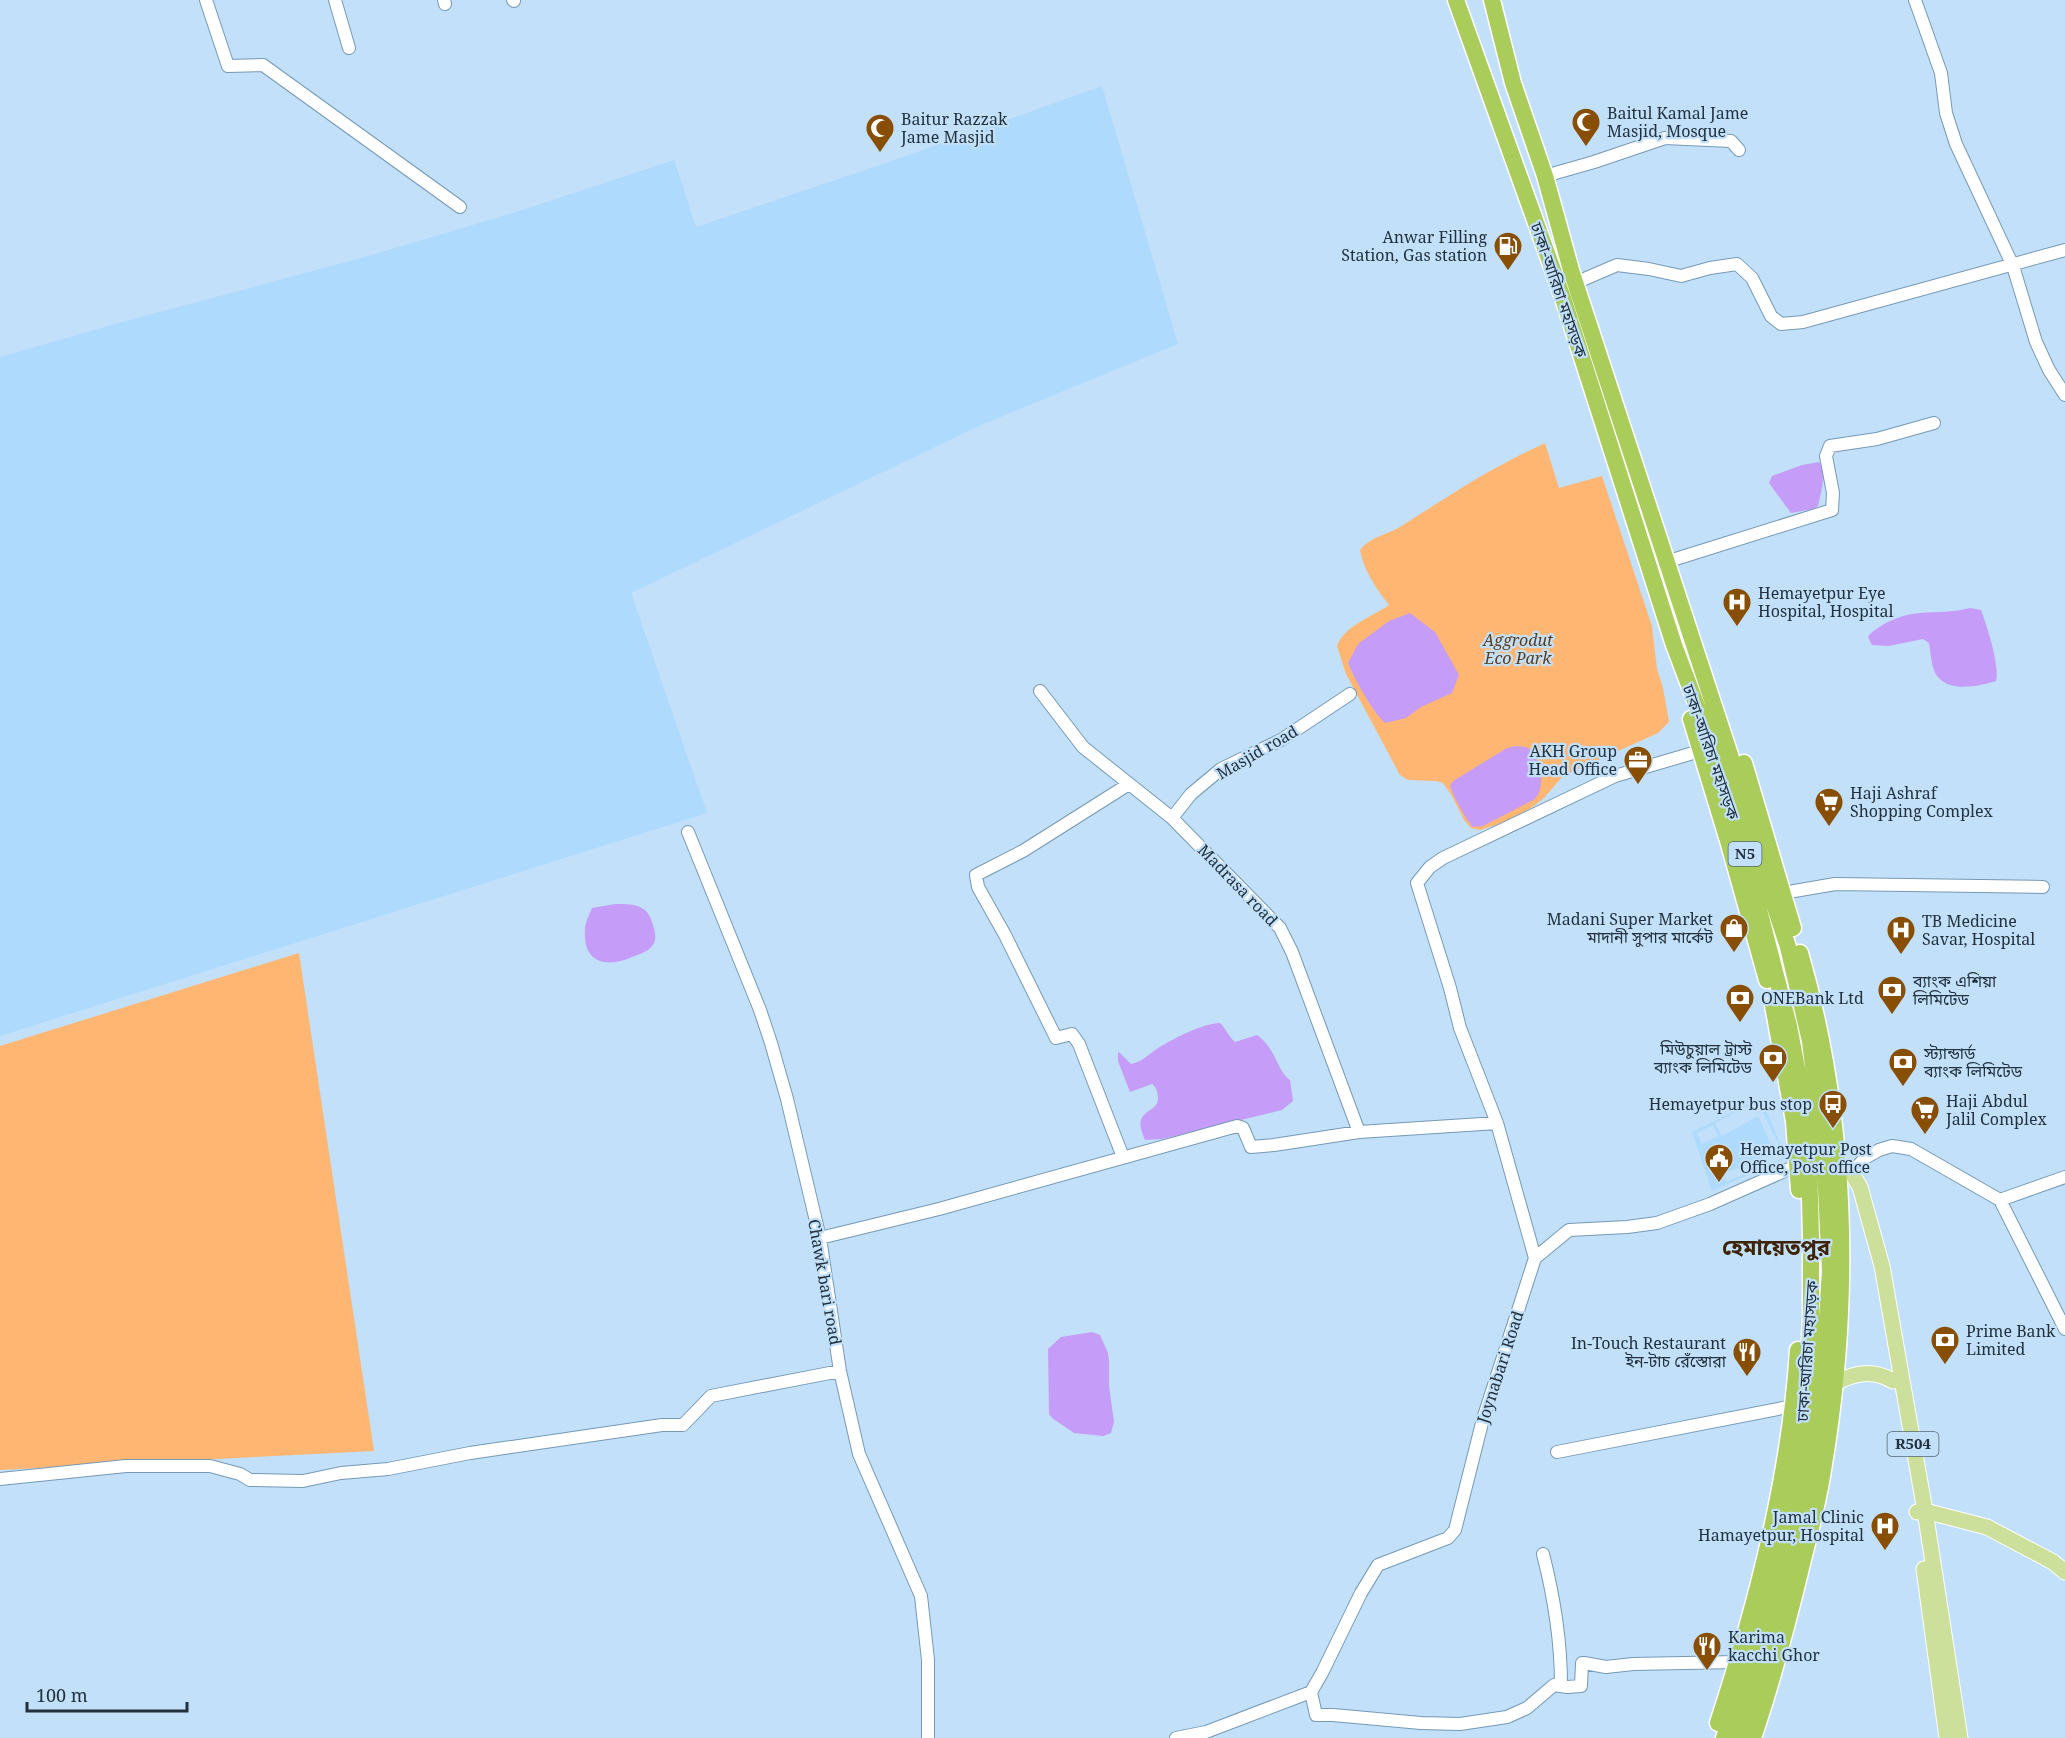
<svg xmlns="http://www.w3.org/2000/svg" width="2065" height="1738" font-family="'Noto Serif','Noto Sans Bengali',serif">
	<rect width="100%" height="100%" fill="#c2e0f9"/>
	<path fill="#aedafe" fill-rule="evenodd" d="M1102 86 1178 344 981 425 631 593 707 813 0 1036V357L122 322 365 257 519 211 674 160 696 227 889 162Z
		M1761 1098 1786 1158 1712 1191 1692 1132ZM1757 1101 1785 1157 1757 1170 1753 1161 1774 1152 1758 1116 1722 1136 1715 1123ZM1713 1125 1718 1136 1702 1144 1697 1133ZM1748 1164 1751 1171 1726 1182 1723 1174Z"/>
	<path fill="#feb672" d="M1545 443 1559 488 1602 476 1652 626 1657 669 1663 688 1669 722 1658 733 1563 776 1543 799 1531 808 1505 822 1480 830 1471 828 1464 820 1451 794 1443 783 1436 781 1408 780 1400 775 1346 674 1337 646C1345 625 1372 617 1389 605 1376 588 1364 571 1360 550 1370 537 1386 535 1400 527 1435 505 1470 481 1507 462 1519 455 1532 450 1545 443Z
		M299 953 374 1451 0 1470V1046Z"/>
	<path fill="#c59cf8" d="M1819 462C1827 474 1821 492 1818 506L1813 509 1791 513 1769 483 1772 476 1802 465Z
		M1970 608 1981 610C1987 626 2000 666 1996 681 1979 686 1950 693 1937 676 1931 667 1931 654 1929 643L1923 639 1889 646 1872 645 1868 637C1871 632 1874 631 1878 628 1912 605 1934 617 1970 608Z
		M1410 613 1435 632 1459 675 1452 693 1421 707 1406 718 1385 723C1372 711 1355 680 1348 663L1358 644 1389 621Z
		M1516 746C1518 746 1524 747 1526 747 1542 754 1546 787 1535 799L1483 826 1473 827C1467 822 1451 792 1450 785L1453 781 1507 748Z
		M615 904C632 904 647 904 652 922 654 928 656 934 655 940 652 952 638 954 630 958 604 968 583 962 585 930 585 923 589 915 592 908Z
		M1220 1023C1227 1030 1229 1037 1235 1042L1257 1035C1276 1048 1277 1071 1290 1080L1293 1101 1282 1110 1162 1139 1145 1140C1143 1135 1139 1126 1141 1120 1145 1109 1159 1110 1158 1097 1157 1091 1157 1088 1152 1084L1130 1092 1118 1061V1053L1119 1052 1131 1064C1143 1062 1152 1051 1163 1045 1179 1036 1202 1024 1220 1023Z
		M1092 1332 1100 1335 1108 1353 1109 1361V1386L1114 1422 1111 1433 1103 1436 1074 1433 1052 1418 1049 1414 1048 1349 1061 1337Z"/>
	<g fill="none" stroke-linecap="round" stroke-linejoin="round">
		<g stroke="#7599b6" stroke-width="14">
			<path id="minor" d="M206 0 228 66 263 65 460 207
				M335 0 349 48
				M444 0 445 4
				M513 0 514 1
				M1915 0 1941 73 1946 113 1956 144 2013 266 2036 342 2049 370 2065 395
				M1545 176 1594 162 1665 138 1731 141 1739 150
				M1575 283 1617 265 1649 269 1681 276 1710 268 1737 264 1752 278 1771 316 1781 324 1803 322 2065 250
				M1666 562 1832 510 1833 493 1826 456 1830 446 1877 439 1934 423
				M1040 691 1083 747 1172 818 1280 928 1292 952 1359 1132
				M1172 818 1191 794 1221 769 1281 740 1350 694
				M688 832 760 1010 771 1043 787 1099 820 1238 840 1371 859 1454 921 1596 928 1660V1738
				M1783 893 1835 884 2043 887
				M1123 1157 1079 1044 1072 1034 1056 1038 1005 935 978 887 976 875 1023 851 1129 784
				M1847 1178 1865 1158 1879 1150 1892 1146 1911 1149 2000 1200 2065 1329
				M2000 1200 2065 1177
				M820 1238 939 1209 1237 1126 1243 1128 1251 1147 1274 1145 1359 1132 1497 1123
				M1535 1258 1497 1123 1460 1028 1450 988 1417 883 1430 867 1443 858 1615 776 1700 751
				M1557 1452 1793 1406
				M0 1479 126 1466H210L240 1474 250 1480 303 1481 341 1473 388 1469 470 1453 662 1425H683L711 1396 840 1371
				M1543 1554C1554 1597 1561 1640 1561 1685
				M1311 1692 1322 1673 1361 1593 1378 1565 1448 1538 1455 1530 1483 1419 1535 1258 1569 1230 1627 1227 1657 1223 1710 1204 1798 1165
				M1311 1692 1316 1715H1333L1421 1723 1460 1724 1507 1717 1527 1708 1554 1685 1567 1687 1581 1686 1582 1663H1584L1606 1667 1633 1664 1737 1662
				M1176 1738 1206 1732 1311 1692"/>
		</g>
		<g stroke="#fff" stroke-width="17">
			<path id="major" d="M1837 1163 1851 1172 1860 1187 1882 1266 1925 1511 1960 1738
				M1835 1383C1855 1373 1872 1369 1893 1381
				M1917 1512 1925 1511 1987 1527 2053 1562 2065 1572
				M1924 1569 1947 1738"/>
		</g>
		<g stroke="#fff" stroke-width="19">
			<path id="highway" d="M1456 0 1563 298 1674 645 1709 738 1742 844 1789 1026 1802 1095 1809 1160 1811 1238V1318L1807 1389 1794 1482 1769 1587 1738 1698 1724 1738
				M1492 0 1513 83 1545 176 1571 270 1733 764 1769 889 1788 947 1810 1041 1825 1168 1830 1271 1823 1379 1806 1493 1773 1625 1740 1738
				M1691 719 1729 844 1767 980
				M1744 763 1793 928
				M1773 1005 1794 1121 1799 1190
				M1718 1723C1757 1603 1790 1476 1798 1350
				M1753 1738C1772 1682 1786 1629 1800 1572 1808 1538 1818 1504 1823 1470 1852 1300 1848 1119 1800 953"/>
		</g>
		<use href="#minor" stroke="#fff" stroke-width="12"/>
		<use href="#major" stroke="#cce09c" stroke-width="15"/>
		<use href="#highway" stroke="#aacc5a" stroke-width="16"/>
	</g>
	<defs>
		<g id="mosque-pin" transform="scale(1.5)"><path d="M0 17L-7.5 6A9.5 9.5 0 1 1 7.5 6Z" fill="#884e03" stroke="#c2e0f9"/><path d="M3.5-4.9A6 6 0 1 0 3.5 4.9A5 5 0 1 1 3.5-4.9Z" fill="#fff"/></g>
		<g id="fuel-pin" transform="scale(1.5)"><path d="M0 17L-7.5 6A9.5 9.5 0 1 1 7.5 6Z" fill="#884e03" stroke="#c2e0f9"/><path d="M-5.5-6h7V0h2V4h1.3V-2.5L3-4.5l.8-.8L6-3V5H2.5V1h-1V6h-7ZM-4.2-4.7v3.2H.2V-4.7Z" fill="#fff"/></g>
		<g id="hospital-pin" transform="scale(1.5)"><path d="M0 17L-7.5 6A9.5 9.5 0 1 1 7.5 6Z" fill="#884e03" stroke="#c2e0f9"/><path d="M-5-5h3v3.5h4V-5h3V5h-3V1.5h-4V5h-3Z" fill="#fff"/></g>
		<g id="office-pin" transform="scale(1.5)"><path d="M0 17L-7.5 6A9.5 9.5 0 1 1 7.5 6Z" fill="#884e03" stroke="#c2e0f9"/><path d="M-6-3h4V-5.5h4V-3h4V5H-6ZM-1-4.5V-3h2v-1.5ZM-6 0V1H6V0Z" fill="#fff"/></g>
		<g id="supermarket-pin" transform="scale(1.5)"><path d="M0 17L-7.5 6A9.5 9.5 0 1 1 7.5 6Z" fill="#884e03" stroke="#c2e0f9"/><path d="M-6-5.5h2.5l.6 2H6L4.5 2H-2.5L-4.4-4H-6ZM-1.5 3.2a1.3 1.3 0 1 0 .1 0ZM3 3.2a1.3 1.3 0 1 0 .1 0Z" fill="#fff"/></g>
		<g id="shop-pin" transform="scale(1.5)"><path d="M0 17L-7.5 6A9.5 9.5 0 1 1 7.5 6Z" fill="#884e03" stroke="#c2e0f9"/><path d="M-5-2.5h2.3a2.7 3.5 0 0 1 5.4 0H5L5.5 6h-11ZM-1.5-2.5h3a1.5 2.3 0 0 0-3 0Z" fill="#fff"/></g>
		<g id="bank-pin" transform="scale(1.5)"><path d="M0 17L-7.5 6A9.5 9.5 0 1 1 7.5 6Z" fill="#884e03" stroke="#c2e0f9"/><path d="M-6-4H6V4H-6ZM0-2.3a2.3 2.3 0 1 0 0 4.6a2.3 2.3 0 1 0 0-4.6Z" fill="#fff"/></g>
		<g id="bus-pin" transform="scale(1.5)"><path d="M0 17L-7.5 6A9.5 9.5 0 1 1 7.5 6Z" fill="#884e03" stroke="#c2e0f9"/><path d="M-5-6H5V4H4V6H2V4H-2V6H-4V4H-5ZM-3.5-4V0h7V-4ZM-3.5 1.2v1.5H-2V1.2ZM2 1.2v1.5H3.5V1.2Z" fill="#fff"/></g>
		<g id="civic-pin" transform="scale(1.5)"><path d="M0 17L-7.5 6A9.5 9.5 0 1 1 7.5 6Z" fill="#884e03" stroke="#c2e0f9"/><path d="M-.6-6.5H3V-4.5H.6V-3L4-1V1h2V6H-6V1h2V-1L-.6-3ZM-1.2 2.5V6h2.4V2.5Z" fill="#fff"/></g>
		<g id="restaurant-pin" transform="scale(1.5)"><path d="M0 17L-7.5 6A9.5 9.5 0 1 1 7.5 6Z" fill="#884e03" stroke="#c2e0f9"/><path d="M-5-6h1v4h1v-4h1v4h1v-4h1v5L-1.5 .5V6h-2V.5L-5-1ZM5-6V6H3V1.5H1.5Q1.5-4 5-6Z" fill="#fff"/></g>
	</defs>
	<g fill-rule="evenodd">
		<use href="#mosque-pin" x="1586" y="122"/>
		<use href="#mosque-pin" x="880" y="128"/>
		<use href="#fuel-pin" x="1508" y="246"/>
		<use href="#hospital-pin" x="1737" y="602"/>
		<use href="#office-pin" x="1638" y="760"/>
		<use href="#supermarket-pin" x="1829" y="802"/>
		<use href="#shop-pin" x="1734" y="928"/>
		<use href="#hospital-pin" x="1901" y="930"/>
		<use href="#bank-pin" x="1892" y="990"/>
		<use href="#bank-pin" x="1740" y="998"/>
		<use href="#bank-pin" x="1773" y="1058"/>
		<use href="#bank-pin" x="1903" y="1062"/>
		<use href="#bus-pin" x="1833" y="1104"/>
		<use href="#supermarket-pin" x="1925" y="1110"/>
		<use href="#civic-pin" x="1719" y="1158"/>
		<use href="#bank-pin" x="1945" y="1340"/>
		<use href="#restaurant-pin" x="1747" y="1352"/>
		<use href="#hospital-pin" x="1885" y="1526"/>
		<use href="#restaurant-pin" x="1707" y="1646"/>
	</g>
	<g text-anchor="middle" stroke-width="4.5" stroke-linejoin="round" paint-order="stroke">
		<g fill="#c2e0f9" stroke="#526675" stroke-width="1.5">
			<rect x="1728.5" y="842" width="33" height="24" rx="4.5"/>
			<rect x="1887.5" y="1432" width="51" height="24" rx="4.5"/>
		</g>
		<g font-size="15" font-weight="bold" fill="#22313d">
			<text x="1745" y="859">N5</text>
			<text x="1913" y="1449">R504</text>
		</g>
		<g font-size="16" fill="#22313d" stroke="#c2e0f9" text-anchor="start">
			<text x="1607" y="119">Baitul Kamal Jame<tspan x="1607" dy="18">Masjid, Mosque</tspan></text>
			<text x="901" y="125">Baitur Razzak<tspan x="901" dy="18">Jame Masjid</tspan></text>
			<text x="1487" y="243" text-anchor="end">Anwar Filling<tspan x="1487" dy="18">Station, Gas station</tspan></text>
			<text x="1758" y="599">Hemayetpur Eye<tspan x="1758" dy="18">Hospital, Hospital</tspan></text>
			<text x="1617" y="757" text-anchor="end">AKH Group<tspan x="1617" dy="18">Head Office</tspan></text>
			<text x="1850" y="799">Haji Ashraf<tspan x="1850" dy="18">Shopping Complex</tspan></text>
			<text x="1713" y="925" text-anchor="end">Madani Super Market<tspan x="1713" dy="18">মাদানী সুপার মার্কেট</tspan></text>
			<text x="1922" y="927">TB Medicine<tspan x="1922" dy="18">Savar, Hospital</tspan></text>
			<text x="1913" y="987">ব্যাংক এশিয়া<tspan x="1913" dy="18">লিমিটেড</tspan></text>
			<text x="1761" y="1004">ONEBank Ltd</text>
			<text x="1752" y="1055" text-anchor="end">মিউচুয়াল ট্রাস্ট<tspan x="1752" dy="18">ব্যাংক লিমিটেড</tspan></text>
			<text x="1924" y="1059">স্ট্যান্ডার্ড<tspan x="1924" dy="18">ব্যাংক লিমিটেড</tspan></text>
			<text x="1946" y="1107">Haji Abdul<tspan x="1946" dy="18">Jalil Complex</tspan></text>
			<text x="1812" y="1110" text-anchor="end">Hemayetpur bus stop</text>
			<text x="1740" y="1155">Hemayetpur Post<tspan x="1740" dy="18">Office, Post office</tspan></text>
			<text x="1966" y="1337">Prime Bank<tspan x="1966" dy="18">Limited</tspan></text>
			<text x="1726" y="1349" text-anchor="end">In-Touch Restaurant<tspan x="1726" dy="18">ইন-টাচ রেঁস্তোরা</tspan></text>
			<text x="1864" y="1523" text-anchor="end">Jamal Clinic<tspan x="1864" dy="18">Hamayetpur, Hospital</tspan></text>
			<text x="1728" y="1643">Karima<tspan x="1728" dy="18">kacchi Ghor</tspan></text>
		</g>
		<g font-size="16" fill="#22313d" stroke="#c2e0f9">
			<text transform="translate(1559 290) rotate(71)" y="6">ঢাকা-আরিচা মহাসড়ক</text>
			<text transform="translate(1257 752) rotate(-30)" y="6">Masjid road</text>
			<text transform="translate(1711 752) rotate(71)" y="6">ঢাকা-আরিচা মহাসড়ক</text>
			<text transform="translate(1238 885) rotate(46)" y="6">Madrasa road</text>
			<text transform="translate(825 1282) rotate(80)" y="6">Chawk bari road</text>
			<text transform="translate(1807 1351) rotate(-86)" y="6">ঢাকা-আরিচা মহাসড়ক</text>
			<text transform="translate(1500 1367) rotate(-72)" y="6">Joynabari Road</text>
		</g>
		<g font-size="16" font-style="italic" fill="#5c3c1b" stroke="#c2e0f9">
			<text x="1518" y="646">Aggrodut<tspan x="1518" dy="18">Eco Park</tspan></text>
		</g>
		<g font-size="22" font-weight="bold" fill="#3e2304" stroke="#c2e0f9">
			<text x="1776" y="1255">হেমায়েতপুর</text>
		</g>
	</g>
	<path d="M27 1702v9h160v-9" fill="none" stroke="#22313d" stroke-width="3"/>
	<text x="36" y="1702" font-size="18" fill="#22313d" stroke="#c2e0f9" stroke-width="4.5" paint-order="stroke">100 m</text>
</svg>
